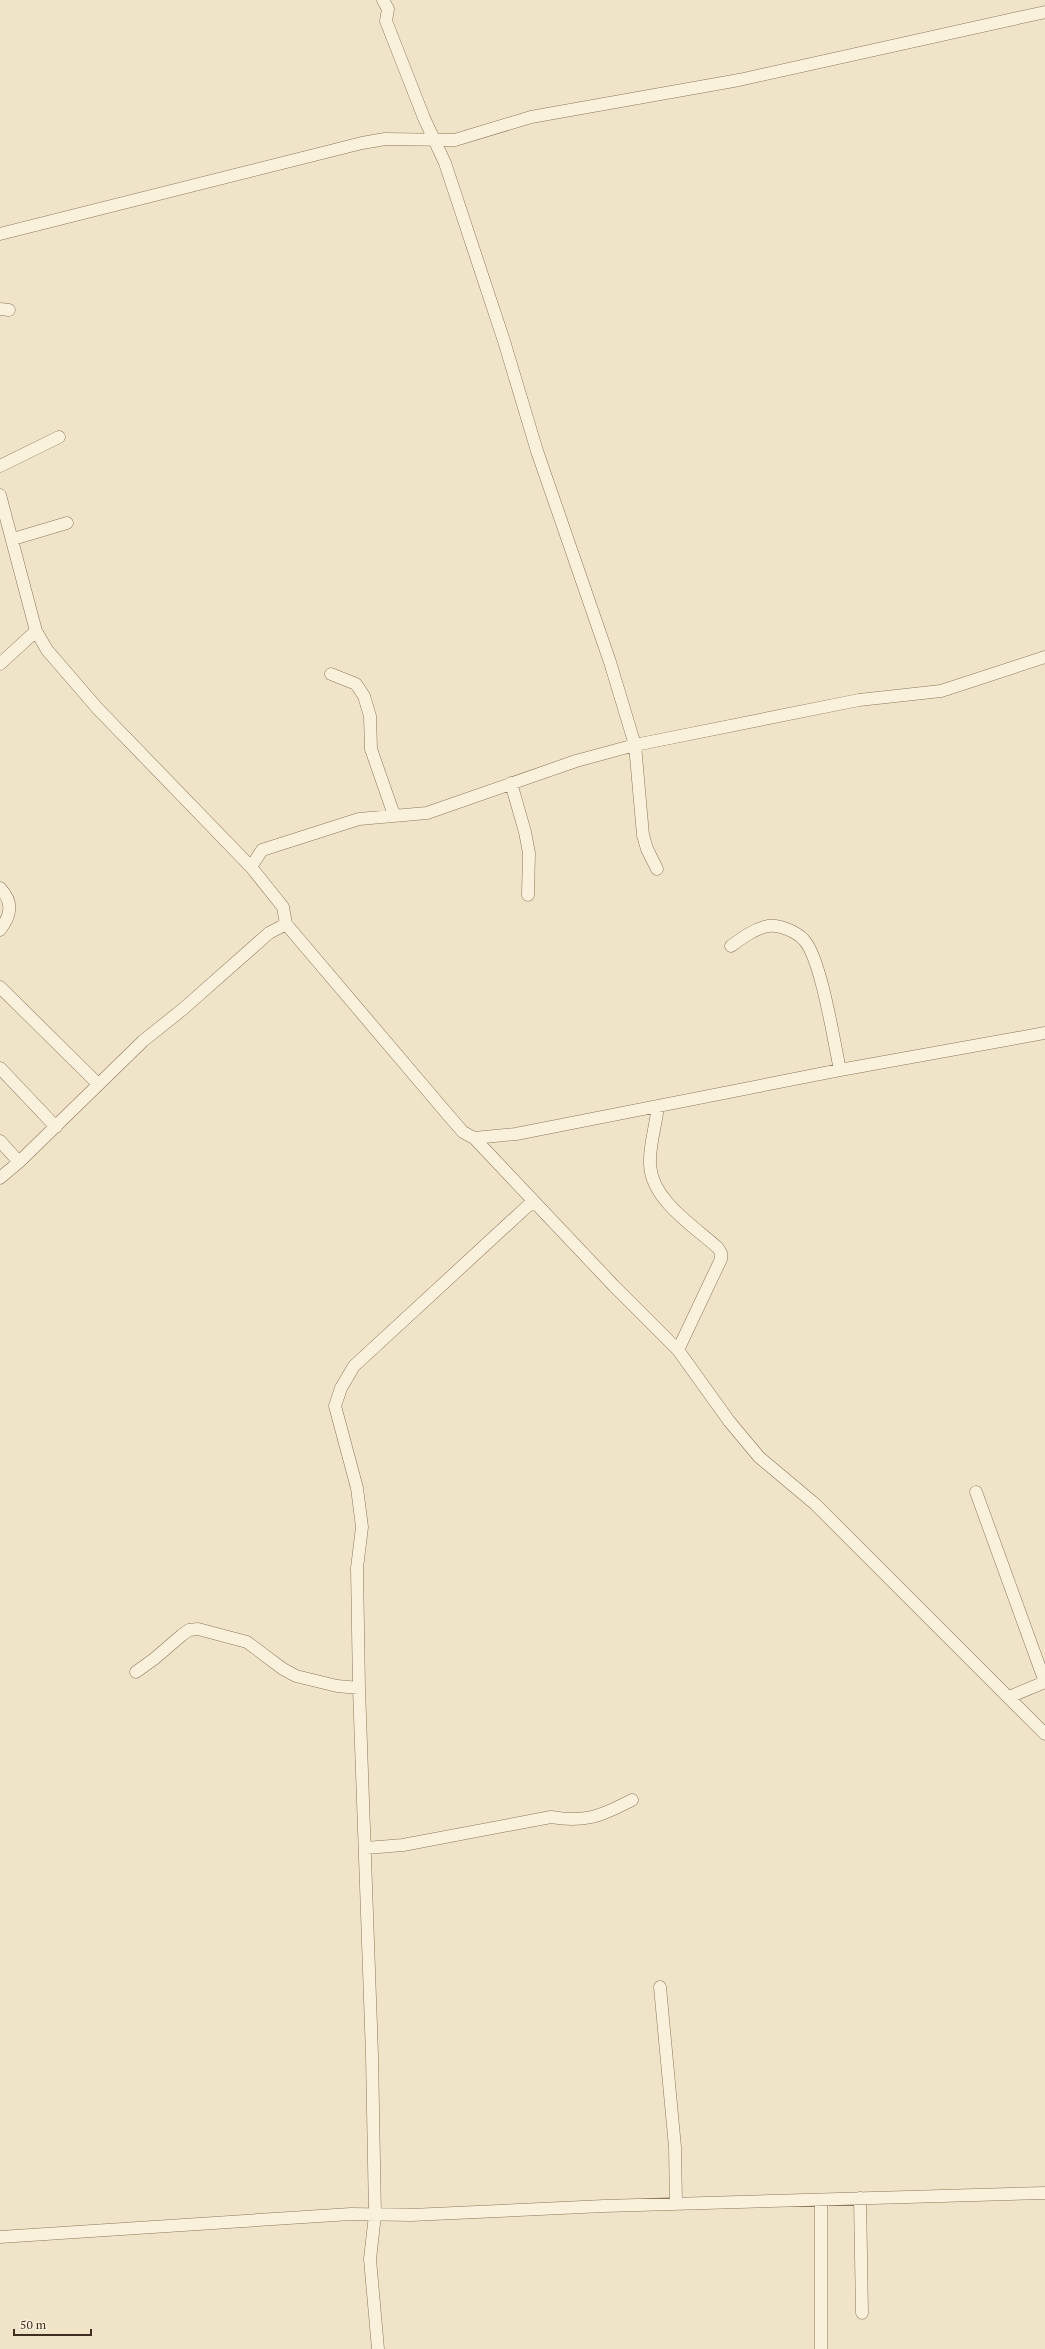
<svg xmlns="http://www.w3.org/2000/svg" width="1045" height="2349" font-family="'PT Serif',serif">
	<rect width="100%" height="100%" fill="#f0e4c8"/>
	<g fill="none" stroke-linecap="round" stroke-linejoin="round">
		<g stroke="#8d765c" stroke-width="13">
			<path id="minor" d="M383 0 388 9 386 21 424 118 445 163 504 341 537 451 610 662 635 745 643 835 647 849 657 869
				M0 234 362 143 385 139 455 140 531 117 739 80 1045 12
				M0 309 9 310
				M0 466 59 437
				M0 495 36 631 47 650 98 709 251 867 283 907 286 924 449 1116 463 1132 474 1138 614 1286 678 1350 729 1421 759 1457 815 1504 1045 1734
				M13 539 67 523
				M0 664 36 631
				M331 674 356 684 364 696 370 716 371 749 394 815
				M511 783 525 832 529 853 528 895
				M251 867 262 850 359 819 427 813 576 761 635 745 859 700 941 691 1045 657
				M0 888C14 903 11 915 0 930
				M731 946C742 938 754 929 768 926 779 924 797 932 804 940 821 958 834 1042 840 1070
				M0 987 98 1084
				M0 1068 56 1127
				M658 1106C656 1125 649 1146 650 1164 651 1200 694 1226 718 1248L721 1253V1259L678 1350
				M474 1138 516 1134 840 1070 1045 1033
				M0 1141 19 1162
				M0 1178 19 1162 143 1041 183 1009 269 933 286 924
				M976 1492 1045 1682
				M136 1672 154 1659 182 1635 189 1630 198 1629 247 1642 283 1669 296 1676 337 1686 359 1688
				M1009 1697 1045 1682
				M366 1848 403 1845 551 1817C586 1823 601 1816 632 1800
				M660 1987 675 2147 676 2204
				M860 2198 862 2313
				M821 2200V2349
				M0 2237 351 2214 411 2215 604 2206 1045 2193
				M378 2349 370 2259 375 2215 372 2055 359 1688 357 1568 362 1527 357 1488 335 1406 341 1388 354 1366 533 1201"/>
		</g>
		<use href="#minor" stroke="#faf1dc" stroke-width="12"/>
	</g>
	<path d="M14 2329v6h77v-6" fill="none" stroke="#3d2e20" stroke-width="2"/>
	<text x="20" y="2329" font-size="12" fill="#3d2e20" stroke="#f7eed8" stroke-width="3" paint-order="stroke">50 m</text>
</svg>
